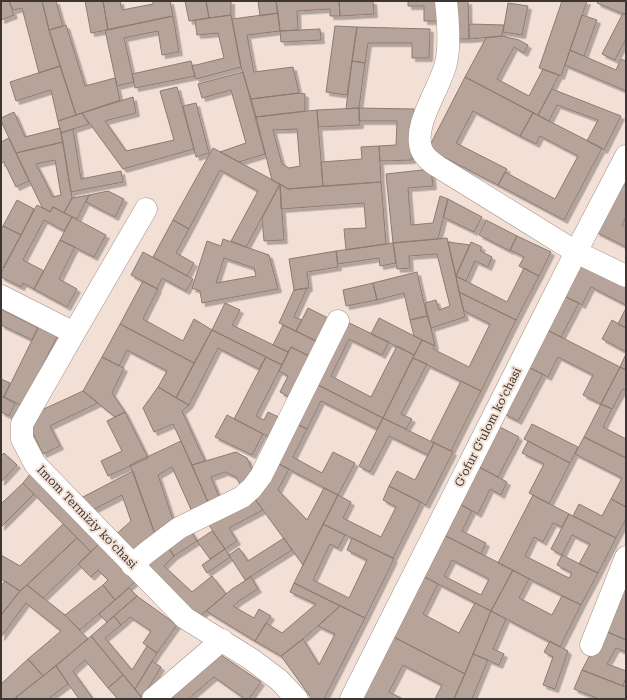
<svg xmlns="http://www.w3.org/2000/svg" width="627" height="700" font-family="'Roboto Serif',serif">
	<defs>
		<filter id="shadow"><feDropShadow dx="3.5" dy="3.5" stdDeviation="0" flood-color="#0004"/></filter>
	</defs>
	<rect width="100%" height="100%" fill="#f2dfd5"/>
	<path fill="#b6a39a" stroke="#8d7b72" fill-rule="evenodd" filter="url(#shadow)" d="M1 1H9L14 15 1 20Z
		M9 1H42L49 30 60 66 39 73 22 8 13 10Z
		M42 1H56L63 26 49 30Z
		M85 1H103L108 30 91 33Z
		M103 1H120L122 10 153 4V1H170L173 16 108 30Z
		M185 1H206L209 18 189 21Z
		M206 1H231V15L209 18Z
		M258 1H276L278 13 260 16Z
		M276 1H339L340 16H330V9L297 11 298 30 280 31Z
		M339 1H373L374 14 340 16Z
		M408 1H442L443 21H424V6H408Z
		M468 1 469 39H454L452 2Z
		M562 1H587L561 76 539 68Z
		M598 1H626V15L597 3Z
		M508 3 528 6 522 35 503 32Z
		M278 13 280 31 247 35 254 72 293 67 299 93 251 99 241 67 232 19Z
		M623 13 626 15V39L615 60 602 54Z
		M231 15 241 67 196 79 192 66 224 58 218 33 197 35 195 20Z
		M582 15 597 20 584 56 570 50Z
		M173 16 179 52 162 55 158 31 124 38 134 82 117 86 105 30Z
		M469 24 504 25 502 36 469 39Z
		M66 25 85 86 115 78 120 100 76 115 49 30Z
		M335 26 357 27 347 95 326 92Z
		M357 27 430 29 429 58H412V43H368L365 63 352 61Z
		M320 29 321 40 281 42 280 31Z
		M502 36 519 40 528 45 524 53 514 47 497 79 529 96 543 69 559 75 538 115 465 77 486 38Z
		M570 50 616 70 621 59 626 61V91L565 65Z
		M191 61 195 76 135 88 132 74Z
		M352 61 365 63 359 108 346 109Z
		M60 66 76 115 58 121 51 90 16 101 10 82Z
		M243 72 265 154 239 162 220 152 246 143 231 90 202 98 198 84Z
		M465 77 533 113 520 136 473 111 456 143 507 169 498 185 428 149Z
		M177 87 194 149 123 169 82 113 133 97 136 113 105 121 126 151 174 140 160 91Z
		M552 89 621 116 604 150 587 141 598 120 557 105 549 121 538 115Z
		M299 93 305 94V111L256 117 251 99Z
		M196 103 209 153 196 157 183 106Z
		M359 108 414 109 412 160 380 161 379 146 396 145 397 121H359Z
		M359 108 360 125 318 127 317 110Z
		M317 110 323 186 288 189 272 180 256 117ZM297 129 300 166 289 168 282 164 273 130Z
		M14 112 25 137 60 128 63 142 16 153 1 121V118Z
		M82 113 89 124 61 133 58 121Z
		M533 113 602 148 564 220 498 185 505 172 555 199 578 156 540 136 536 144 520 136Z
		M73 129 81 179 121 171 123 182 71 192 61 133Z
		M9 138 29 181 16 187 4 162 1 163V142Z
		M63 142 72 198 64 213 53 207 50 212 42 207 16 153ZM55 160 61 195 53 197 36 164Z
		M379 146 381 182 323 186 321 162 362 159 361 147Z
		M213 148 280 184 246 247 231 241 258 191 220 170 189 229 173 220Z
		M431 169 433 186 408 188 411 225 433 223 440 196 448 199 438 239 393 243 386 174Z
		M381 182 386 244 346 250 344 229 366 228 364 203 281 209 280 184 288 189Z
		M621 183 626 185V217L622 225 626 227V247L596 232Z
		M280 184 284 240 264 241 262 218Z
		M108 191 124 199 115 217 86 202 89 195Z
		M89 195 77 219 64 213 72 198Z
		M448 199 482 217 474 232 443 217Z
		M17 200 34 209 21 235 3 226Z
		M37 205 50 212 53 207 72 217 64 231 44 220 23 260 44 271 34 289 23 283 21 287 1 277V273Z
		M72 217 106 235 94 257 60 240Z
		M173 220 189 229 176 253 194 263 187 276 153 257Z
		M486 220 517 236 510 251 479 235Z
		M3 226 21 235 3 268 1 267V229Z
		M517 236 551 252 539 276 519 266 524 257 510 250Z
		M447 238 465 317 431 328 425 303 436 300 439 310 450 306 437 254 409 256 410 268 397 269 393 243Z
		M223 239 269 255 278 289 202 303 200 291 192 288 207 241 221 246ZM224 258 254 268 256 276 216 283Z
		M60 240 75 247 59 279 77 289 67 307 34 289Z
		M448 242 470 245 456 276Z
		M471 242 482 247 480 251 492 257 488 267 475 261 466 281 456 276Z
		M393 243 396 263 380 266 379 258 338 264 336 251Z
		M336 251 338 267 307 272 309 288 294 290 289 259Z
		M143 252 193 279 186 291 162 278 157 289 131 275Z
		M582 262 626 284V305L591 287 582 305 564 296Z
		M524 268 539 276 516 320 459 292 456 276 507 302Z
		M417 272 427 316 410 320 404 293 377 300 373 283Z
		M143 281 158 289 143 319 183 341 194 319 212 330 194 363 120 324Z
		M373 283 377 300 346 306 343 290Z
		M307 288 294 317 302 320 296 331 279 323 294 290Z
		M459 292 516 320 481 391 413 358 422 340 435 346 433 349 469 367 490 324 464 311Z
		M564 296 579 303 561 337 547 330Z
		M225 303 240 310 232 325 288 352 282 365 212 330Z
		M308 308 334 321 322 344 296 331Z
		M626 308V328L618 324Z
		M1 309 38 328 32 340 1 325Z
		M427 316 431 328 435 346 414 336 410 320Z
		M379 318 422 340 414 355 371 334Z
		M343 320 389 342 382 355 349 339 331 376 371 397 397 346 414 355 383 418 312 382Z
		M612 320 626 328V352L602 339Z
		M120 324 194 363 176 398 158 387 167 371 127 350 119 366 102 357Z
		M283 325 322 344 315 359 291 347 288 352 273 345Z
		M39 326 58 335 22 406 4 397Z
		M212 330 266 357 259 369 218 348 189 405 176 398Z
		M547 330 620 367 601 404 583 395 593 375 558 357 548 377 528 367Z
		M291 347 315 359 293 399 280 392 288 376 279 371Z
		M626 354V370L620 367Z
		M102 357 124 368 112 393 125 412 115 417 83 391Z
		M266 357 282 365 256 416 264 420 268 412 283 419 273 439 234 419Z
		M413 358 427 364 401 414 412 419 406 429 383 418Z
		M528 367 543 374 518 421 504 414Z
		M620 367 626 370V390L623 389 612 409 601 404Z
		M1 379 10 383 4 397 1 396Z
		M461 381 481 391 451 451 431 441Z
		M312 382 383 418 377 429 321 401 307 429 292 422Z
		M158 387 189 405 182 411 205 461 192 465 173 424 154 432 143 408Z
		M83 391 98 403 50 426 60 446 43 454 27 421 35 413Z
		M1 396 15 403 9 416 1 412Z
		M601 404 612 409 603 427 626 439V458L584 437Z
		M125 412 148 458 108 476 101 461 122 451 107 421Z
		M227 415 263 434 252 455 215 437Z
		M383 418 434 443 428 455 389 436 370 472 359 466Z
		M292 422 307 429 293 457 322 473 333 452 355 463 338 495 271 460Z
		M532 424 578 447 570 463 524 439Z
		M498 426 519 437 498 477 477 466Z
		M584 437 626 458V507L611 499 622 478 575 454Z
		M181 441 211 509 194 516 172 467 158 475 175 526 156 537 130 465Z
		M528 441 570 463 549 504 529 493 544 464 522 453Z
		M434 443 453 452 426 505 389 486 397 471 415 480Z
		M236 452 247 458 256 479 244 491 236 477 225 472 211 477 222 504 211 509 192 465Z
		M4 453 17 465 1 482V456Z
		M271 460 289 469 278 490 307 520 324 488 338 495 303 565 252 495Z
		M477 466 507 482 501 495 490 489 478 514 458 503Z
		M133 471 156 537 131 559 112 538 131 521 122 495 89 512 81 498Z
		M31 473 100 543 91 552 23 483Z
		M23 483 34 494 1 527V504Z
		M389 486 421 502 393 558 323 524 338 495 351 502 343 518 381 537 396 507 383 500Z
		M252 495 263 510 229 528 237 541 225 549 205 519Z
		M533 495 569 514 562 527 553 523 543 542 534 537 525 556 569 578 572 573 557 565 562 555 598 573 581 605 498 563Z
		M611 499 626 507V519L616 538 573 516 579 504 602 516Z
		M458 503 472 511 462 531 486 543 481 554 442 534Z
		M569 514 616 538 598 573 579 564 590 544 572 535 562 555 551 549Z
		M63 524 77 538 27 585 20 591 1 579V555L20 566Z
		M323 524 345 535 338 548 330 544 313 580 349 598 367 560 347 550 352 538 394 559 365 618 294 583Z
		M188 526 197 541 174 556 164 541Z
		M212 531 225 549 210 559 197 541Z
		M442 534 513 570 491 611 421 575ZM452 560 489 579 481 595 444 576Z
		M77 538 91 552 43 598 27 585Z
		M284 538 292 550 245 580 229 555 239 548 248 561Z
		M102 541 139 578 115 600 103 585 108 580 98 570 91 577 78 564Z
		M164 541 174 556 164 566 192 592 212 576 226 594 198 618 139 563Z
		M225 549 230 557 207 573 202 565Z
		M513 570 529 579 519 598 552 615 562 596 581 605 560 647 491 611Z
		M421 575 438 584 423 614 459 633 475 603 491 611 465 674 390 635Z
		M251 577 258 589 239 601 233 606 254 618 259 609 271 616 255 641 206 611 232 589Z
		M5 581 20 591 1 615V586Z
		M294 583 340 606 303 639 281 656 255 641 266 623 282 633 316 604 290 592Z
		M27 585 65 615 88 639 43 676 28 659 61 631 26 603 1 637V615L20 591Z
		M103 585 115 600 80 630 65 615Z
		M626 586V640L603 630Z
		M129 588 137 596 107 622 99 614Z
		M137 596 177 625 157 653 143 643 151 631 130 617 121 625 114 616Z
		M340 606 365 618 324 699H312L281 656 303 639 319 665 335 634 318 626Z
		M491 611 506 619 493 649 504 654 499 665 473 654Z
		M114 616 121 625 105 638 132 670 147 646 157 653 135 689 91 636Z
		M603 630 626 640V652L616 648 607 664 626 671V677L623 686 582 670Z
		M390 635 465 674 454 699H435L442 685 403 665 389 692 403 699H360Z
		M91 636 123 675 108 688 85 660 73 671 93 699H79L56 666Z
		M550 641 568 651 555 689 543 685 553 657 544 652Z
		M215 651 261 682 249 699H245L214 677 188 699H159Z
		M473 654 488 660 472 699H454Z
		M28 659 43 676 14 699H1V684Z
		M152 661 161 667 142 698 135 689Z
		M56 666 68 684 48 699H18L16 697Z
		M582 670 626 687V699H599L574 689Z
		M123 675 142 698 141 699H118L108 688Z"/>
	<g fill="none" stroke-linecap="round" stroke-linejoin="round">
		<g stroke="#a29087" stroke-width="23">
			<path id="minor" d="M446 1C448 19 450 46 446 63 441 87 411 126 422 151 425 157 431 162 437 166L576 252 626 276
				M1 296 74 333 22 424V439L35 464 185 618 251 659 279 680 297 699
				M74 333 146 209
				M132 565 146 553 179 528 242 497 252 488 261 476 338 321
				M591 645 626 557
				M153 699 222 640
				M351 699 576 252 626 156"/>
		</g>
		<use href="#minor" stroke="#fff" stroke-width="22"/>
	</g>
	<g text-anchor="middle" stroke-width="4" stroke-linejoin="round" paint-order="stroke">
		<g font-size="12" fill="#3c3531" stroke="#f2dfd5">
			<text transform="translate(488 427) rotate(-63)" y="4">Gʻofur Gʻulom koʻchasi</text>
			<text transform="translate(87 517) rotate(46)" y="4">Imom Termiziy koʻchasi</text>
		</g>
	</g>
	<rect width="627" height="700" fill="none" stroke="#3c3531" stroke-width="4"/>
</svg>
